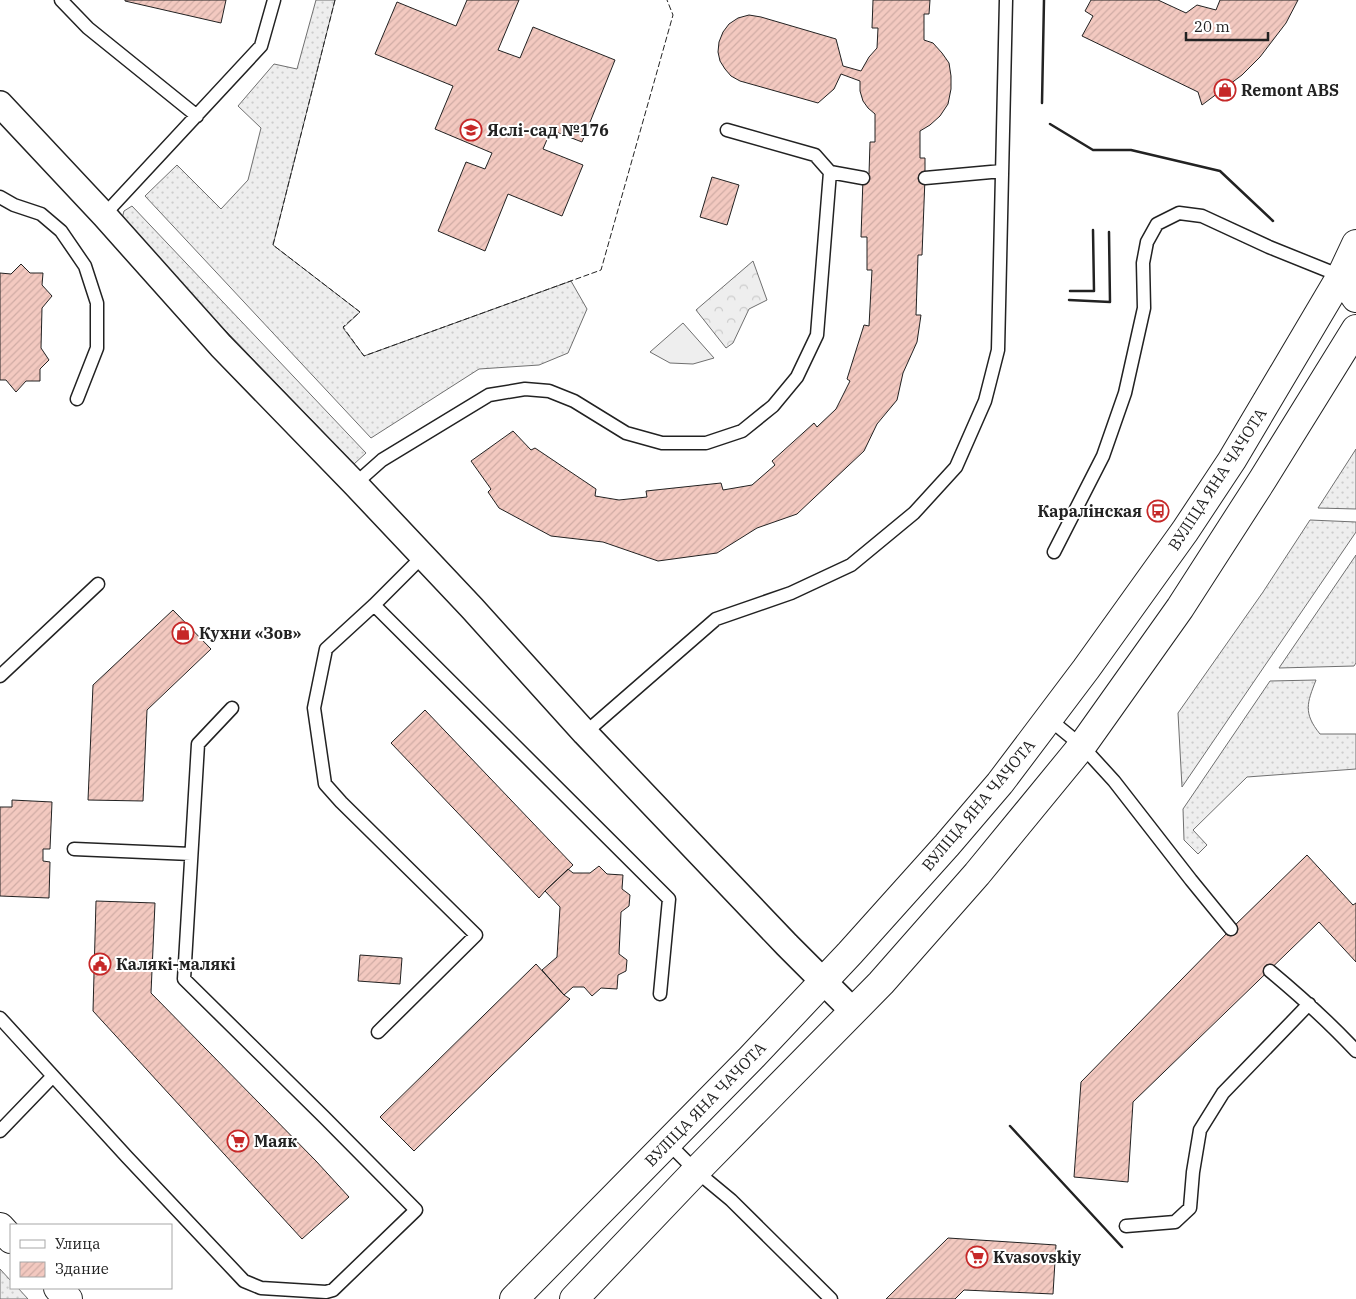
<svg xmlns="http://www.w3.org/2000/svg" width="1356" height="1299" font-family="'IBM Plex Serif',serif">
	<defs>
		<pattern id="grass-dots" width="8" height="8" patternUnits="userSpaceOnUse" patternTransform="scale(1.25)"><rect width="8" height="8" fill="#eee"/><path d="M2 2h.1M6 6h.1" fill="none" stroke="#ccc" stroke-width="1.8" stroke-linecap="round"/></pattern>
		<pattern id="park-crowns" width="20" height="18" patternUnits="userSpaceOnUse" patternTransform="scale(1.25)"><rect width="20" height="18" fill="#eee"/><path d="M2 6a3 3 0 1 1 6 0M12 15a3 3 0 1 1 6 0" fill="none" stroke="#ccc"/></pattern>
		<pattern id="building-hatch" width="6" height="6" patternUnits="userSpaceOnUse" patternTransform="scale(1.25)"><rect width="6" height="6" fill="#f3c9c0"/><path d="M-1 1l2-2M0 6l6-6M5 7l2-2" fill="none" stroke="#d0aca5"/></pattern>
	</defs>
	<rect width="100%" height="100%" fill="#fff"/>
	<path fill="url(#grass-dots)" stroke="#6f6f6f" d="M316 0H335L273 245 360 312 343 328 364 356 571 281 587 309 568 353 539 365 479 369 371 438 145 196 177 165 221 209 248 180 261 128 238 106 274 64 297 69Z
		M132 206 366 453 354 464 121 222 124 211Z
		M1356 449V509L1318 508Z
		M1310 520 1356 522V532L1182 787 1178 713 1263 592Z
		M1356 555V663L1354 666 1279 668Z
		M1316 680C1307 703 1303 713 1320 734H1356V769L1247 777 1193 830 1207 845 1198 854 1184 840 1183 809 1270 681Z
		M0 1269 11 1281V1288H18L28 1299H0Z"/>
	<path fill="url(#park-crowns)" stroke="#6f6f6f" d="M753 261 767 300 749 309 733 343 726 348 696 310Z"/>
	<path fill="#eee" stroke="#6f6f6f" d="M683 323 714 358 693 364 670 363 650 352Z"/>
	<path fill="url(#building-hatch)" stroke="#222" d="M125 0H226L221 23 125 1Z
		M467 0H519L498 50 520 58 533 27 615 60 582 142 551 130 543 149 583 165 562 216 508 194 485 251 438 231 466 162 485 169 492 153 435 129 453 86 375 54 397 2 456 26Z
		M873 0H930L929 14H924V40L933 43 942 53 949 63 951 76V89L948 104 940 116 930 125 920 131V158H925V178L922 255H918L916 315H921L917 342 903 373 897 400 877 424 864 451 797 514 757 528 717 553 658 561 603 542 551 536 499 508 488 492 491 489 471 461 513 431 531 450 535 448 596 489 595 496 619 500 647 497 646 491 721 483 723 490 752 485 775 465 772 461 814 423 817 427 836 409 850 381 847 379 864 325 869 326 872 270H867V237H861L863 178V174H869L870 142H875V114L868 108 863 101 860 91V81L841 74 834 89 818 103 740 81 731 76 725 69 720 61 718 52 719 42 723 32 729 24 738 18 749 15 761 17 836 39 843 66 861 71 869 57 877 48 878 28H872Z
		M1091 0H1158L1186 13 1197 5 1216 10 1220 0H1298L1286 23 1260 57 1242 75 1202 105 1198 92 1082 36 1093 16 1085 11Z
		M712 177 739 185 727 225 700 217Z
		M21 264 30 273H43L42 285 52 296 42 308 41 348 49 360 40 369V381H26L16 392 6 380H0V273L11 274Z
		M173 610 211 649 147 710 143 801 88 800 93 685Z
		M425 710 573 865 545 891 539 898 391 743Z
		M12 800 52 802 50 849H43V861L50 862 49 898 0 896V807H12Z
		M1307 855 1353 905 1356 903V962L1319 922 1133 1102 1128 1182 1074 1177 1081 1082 1231 929Z
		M599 866 607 874 623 875 622 889 630 895 629 906 621 912 619 954 627 960 626 971 618 975 617 989 601 988 592 996 584 987H573L564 995 542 970 557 957 560 907 545 891 568 869 573 873H590Z
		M96 901 155 903 151 993 316 1161 349 1197 302 1239 93 1011Z
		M360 955 402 958 400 984 358 981Z
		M536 964 564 995 570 999 414 1151 380 1117Z
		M948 1238 1056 1245 1053 1294 964 1290 955 1299H886Z"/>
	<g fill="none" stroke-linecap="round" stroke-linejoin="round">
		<g stroke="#222" stroke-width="15">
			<path id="service" d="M61 0 88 28 197 116
				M830 172 863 178
				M925 178 1002 171
				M0 197 14 205 41 214 61 231 85 266 97 303V348L77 399
				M104 215 261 46 274 0
				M355 484 382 460 489 395 525 389 549 391 574 401 626 433 662 443H706L742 431 773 406 797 377 817 335 830 172 815 155 727 130
				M1054 552 1103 456 1125 393 1144 308 1143 263 1147 242 1157 224 1179 213 1202 216 1269 247 1341 276
				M374 605 669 899 660 994
				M0 676 98 584
				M1049 719 1082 746 1114 781 1191 880 1231 929
				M585 733 716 619 791 593 851 565 914 513 956 467 985 401 998 350 1006 0
				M74 849 191 854
				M1270 971C1300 996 1329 1022 1356 1051
				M0 1018 127 1157 244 1281 261 1288 326 1292 333 1290 416 1210 324 1117 184 979 198 744 232 708
				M378 1032 476 935 341 802 325 784 314 708 326 649 374 605 423 556
				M0 1131 53 1076
				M667 1142 696 1171 731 1200 831 1299
				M1126 1226 1175 1222 1190 1208 1193 1172 1200 1130 1223 1093 1309 1004"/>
		</g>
		<g stroke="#222" stroke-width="28">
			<path id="minor" d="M0 104 104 215 221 346 355 484 472 608 585 733 787 945 853 1011"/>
		</g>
		<g stroke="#222" stroke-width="30">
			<path id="secondary" d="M1341 276 1356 298
				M0 1227 11 1239
				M58 1288 68 1299
				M514 1299 750 1059 850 953 947 845 1000 783 1086 669 1185 531 1232 460 1341 276 1356 244
				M574 1299 696 1171 881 983 977 874 1082 746 1180 608 1263 479 1356 329"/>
		</g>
		<use href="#service" stroke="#fff" stroke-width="12"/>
		<use href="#minor" stroke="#fff" stroke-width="25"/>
		<use href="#secondary" stroke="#fff" stroke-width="28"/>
		<path stroke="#222" stroke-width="1" stroke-dasharray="6 2.5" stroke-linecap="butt" d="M335 0 273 245 360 312 343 327 364 356 601 270 673 15 667 0"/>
		<path stroke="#222" stroke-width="2.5" d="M1042 103 1044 0
			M1050 124 1093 150H1131L1220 171 1273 221
			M1070 291H1094L1093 230
			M1069 300 1110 302 1109 232
			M1010 1126 1122 1247"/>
	</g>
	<defs>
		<g id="shop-ring" transform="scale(1.125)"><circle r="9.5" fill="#fff" stroke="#c62828" stroke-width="1.5"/><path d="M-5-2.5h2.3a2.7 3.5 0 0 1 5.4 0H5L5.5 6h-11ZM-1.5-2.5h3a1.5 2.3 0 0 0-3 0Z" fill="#c62828"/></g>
		<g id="school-ring" transform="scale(1.125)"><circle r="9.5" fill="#fff" stroke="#c62828" stroke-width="1.5"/><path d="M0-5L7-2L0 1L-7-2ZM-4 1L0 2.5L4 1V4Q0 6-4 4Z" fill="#c62828"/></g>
		<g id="bus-ring" transform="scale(1.125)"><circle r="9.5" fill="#fff" stroke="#c62828" stroke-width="1.5"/><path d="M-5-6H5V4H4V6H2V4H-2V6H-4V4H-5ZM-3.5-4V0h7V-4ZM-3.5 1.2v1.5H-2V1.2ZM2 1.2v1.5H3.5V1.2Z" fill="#c62828"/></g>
		<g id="civic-ring" transform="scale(1.125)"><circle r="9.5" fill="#fff" stroke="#c62828" stroke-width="1.5"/><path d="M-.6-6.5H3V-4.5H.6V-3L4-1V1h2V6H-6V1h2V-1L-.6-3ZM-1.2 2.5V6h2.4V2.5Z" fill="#c62828"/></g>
		<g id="supermarket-ring" transform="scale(1.125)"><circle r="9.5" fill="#fff" stroke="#c62828" stroke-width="1.5"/><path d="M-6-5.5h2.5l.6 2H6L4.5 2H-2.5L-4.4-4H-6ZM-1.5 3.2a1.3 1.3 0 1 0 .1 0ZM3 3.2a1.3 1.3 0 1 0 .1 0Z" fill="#c62828"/></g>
	</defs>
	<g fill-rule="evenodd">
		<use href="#shop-ring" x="1225" y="90"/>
		<use href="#school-ring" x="471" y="130"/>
		<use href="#bus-ring" x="1158" y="511"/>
		<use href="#shop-ring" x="183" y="633"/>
		<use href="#civic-ring" x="100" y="964"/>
		<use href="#supermarket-ring" x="238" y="1141"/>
		<use href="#supermarket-ring" x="977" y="1257"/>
	</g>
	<g text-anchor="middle" stroke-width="4" stroke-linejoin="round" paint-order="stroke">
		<g font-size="16" font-weight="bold" fill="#222" stroke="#fff" text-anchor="start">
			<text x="1241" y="96">Remont ABS</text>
			<text x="487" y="136">Яслі-сад №176</text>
			<text x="1142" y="517" text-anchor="end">Каралінская</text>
			<text x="199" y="639">Кухни «Зов»</text>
			<text x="116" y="970">Калякі-малякі</text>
			<text x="254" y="1147">Маяк</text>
			<text x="993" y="1263">Kvasovskiy</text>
		</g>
		<g font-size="16" fill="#222" stroke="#fff">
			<text transform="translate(1217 479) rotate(-57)" y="6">ВУЛІЦА ЯНА ЧАЧОТА</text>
			<text transform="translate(978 805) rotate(-50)" y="6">ВУЛІЦА ЯНА ЧАЧОТА</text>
			<text transform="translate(705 1104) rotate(-46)" y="6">ВУЛІЦА ЯНА ЧАЧОТА</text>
		</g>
	</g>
	<rect x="10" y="1224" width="162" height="65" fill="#ffffff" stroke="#a7a7a7"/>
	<rect x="20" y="1240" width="25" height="8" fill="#ffffff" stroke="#a7a7a7"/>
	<text x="55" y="1249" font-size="15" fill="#222222">Улица</text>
	<rect x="20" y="1262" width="25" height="15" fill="url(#building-hatch)" stroke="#a7a7a7"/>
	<text x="55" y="1274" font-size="15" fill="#222222">Здание</text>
	<path d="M1186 32v8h82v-8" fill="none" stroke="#222222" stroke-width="2.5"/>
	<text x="1194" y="32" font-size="15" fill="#222222" stroke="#ffffff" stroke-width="4" paint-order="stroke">20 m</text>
</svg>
